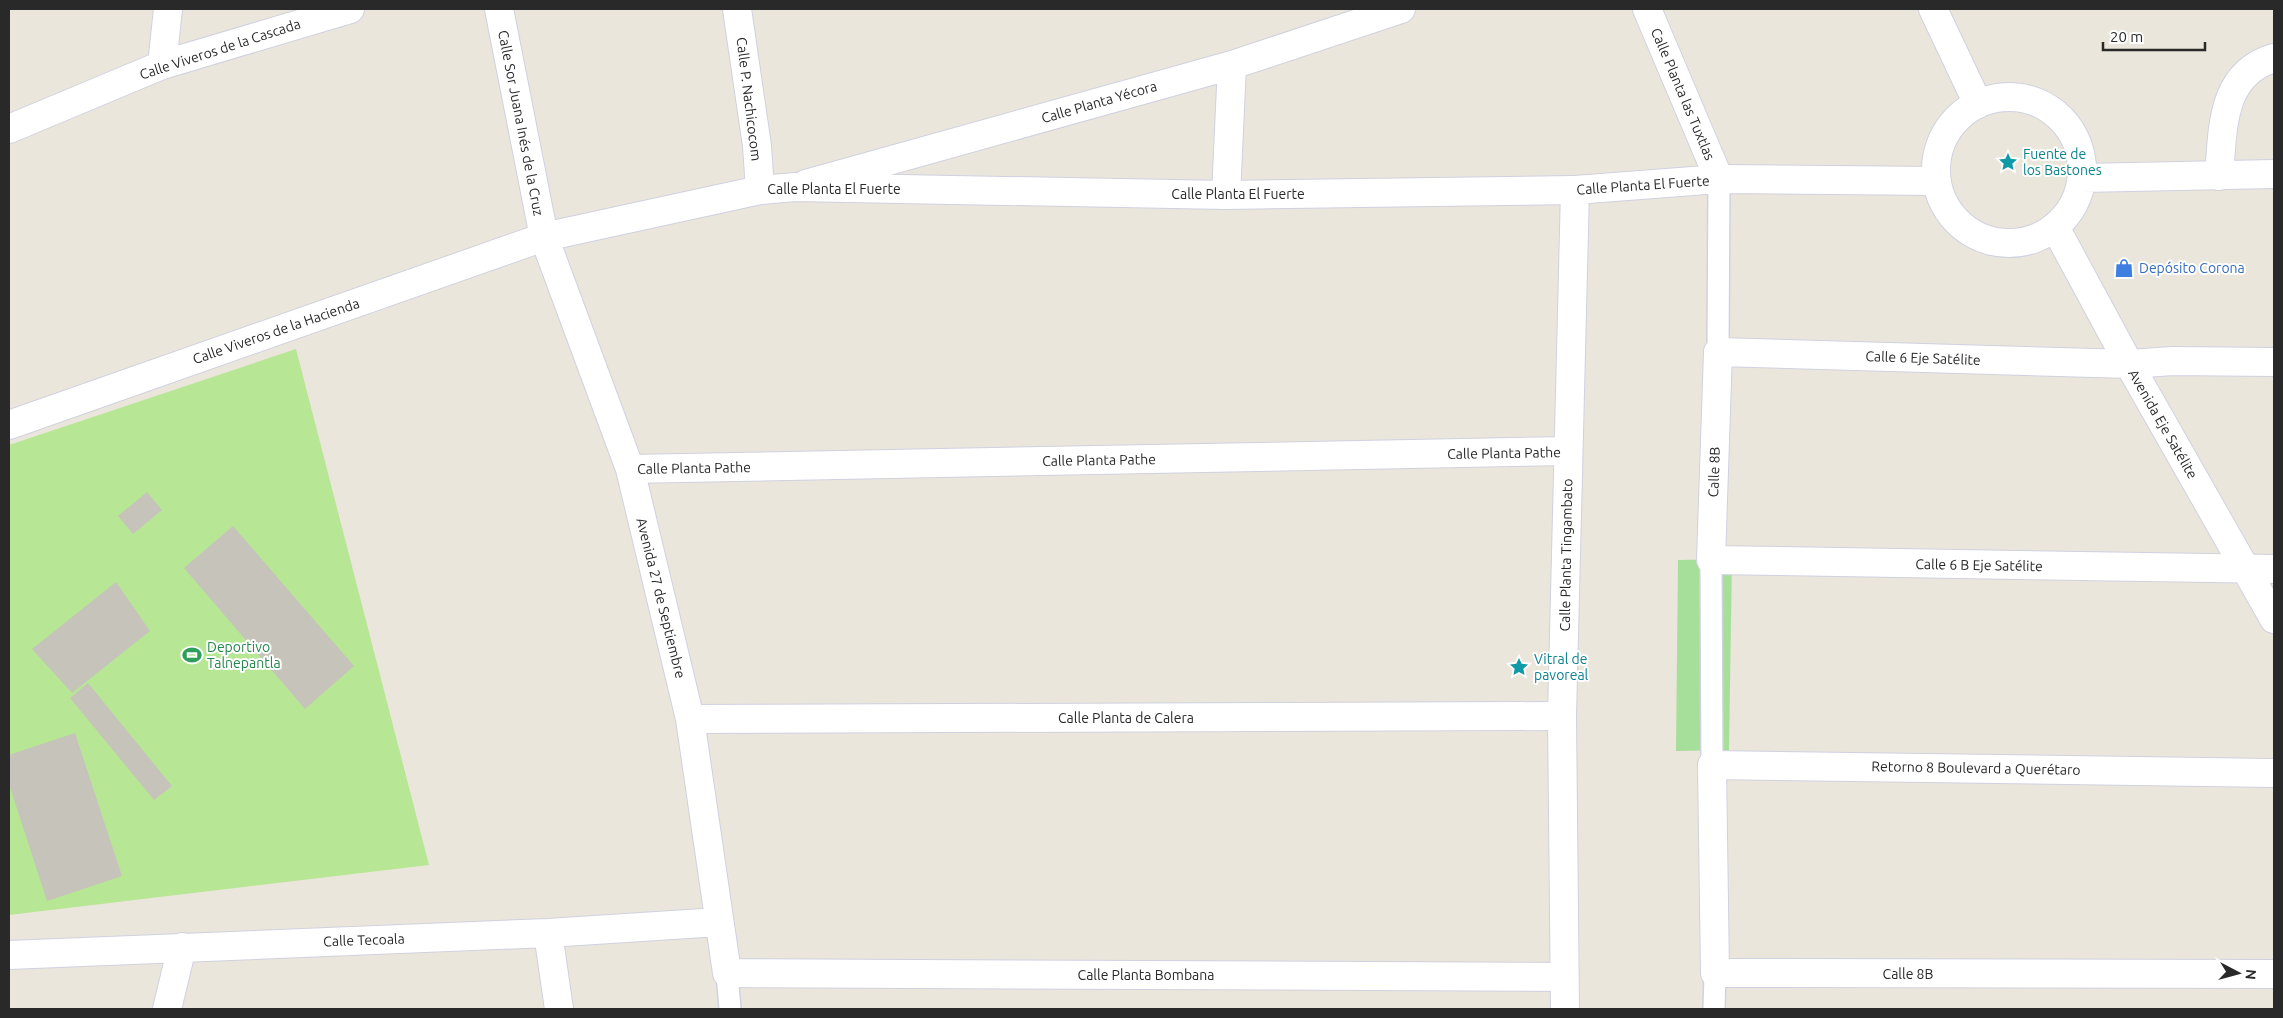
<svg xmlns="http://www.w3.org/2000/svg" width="2283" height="1018" font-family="Ubuntu,sans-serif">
	<rect width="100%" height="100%" fill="#ebe6db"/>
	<path fill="#a6df99" d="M1732 559 1729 750 1676 751 1678 560Z"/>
	<path fill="#b7e695" d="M296 349 429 865 9 915V445Z"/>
	<path fill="#c6c3bb" d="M147 492 162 510 133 534 118 516Z
		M233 526 354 666 305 709 184 568Z
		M116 582 150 631 72 693 32 649Z
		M88 683 172 786 154 800 70 698Z
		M75 733 122 876 47 901 9 784V755Z"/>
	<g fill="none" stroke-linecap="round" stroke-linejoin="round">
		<g stroke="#d0d1e1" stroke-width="24">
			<path id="pedestrian" d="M1718 352 1719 179
				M1711 560 1712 765
				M727 973 730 1009
				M1714 1009 1715 973"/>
		</g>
		<g stroke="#d0d1e1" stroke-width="30">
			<path id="minor" d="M499 9 544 237 630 469 690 719 727 973 1564 977
				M737 9 757 146 760 190
				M1647 9 1719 179
				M162 65 168 9
				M9 129 162 65 350 9
				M2219 176C2223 130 2220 74 2274 58
				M806 184 1232 65 1401 9
				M1226 195 1232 65
				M2274 362 2173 361 2129 364 1718 352 1711 560 2274 569
				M630 469 1568 451
				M690 719 1562 716
				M2274 773 1712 765 1715 973 2274 974
				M548 933 559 1009
				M9 955 548 933 719 922
				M167 1009 182 947"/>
		</g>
		<g stroke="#d0d1e1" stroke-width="30">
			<path id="tertiary" d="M1933 9 1978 104
				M2055 227 2129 364 2274 619
				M9 425 544 237 760 190 795 187 1226 195 1575 190"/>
		</g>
		<g stroke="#d0d1e1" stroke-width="30">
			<path id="secondary" d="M1936 170a73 73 0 1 1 146 0a73 73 0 1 1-146 0Z
				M2082 178 2274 174
				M1565 1009 1562 716 1575 190 1719 179 1937 181"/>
		</g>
		<use href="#pedestrian" stroke="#fff" stroke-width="21"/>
		<use href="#minor" stroke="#fff" stroke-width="28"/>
		<use href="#tertiary" stroke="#fff" stroke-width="28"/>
		<use href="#secondary" stroke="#fff" stroke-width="28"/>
	</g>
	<defs>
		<g id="sight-bare" transform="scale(1.5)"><path d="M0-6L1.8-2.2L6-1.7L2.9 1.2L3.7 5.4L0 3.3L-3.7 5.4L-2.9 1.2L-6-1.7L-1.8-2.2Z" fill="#0f9aa8" stroke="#fff" stroke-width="2.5" paint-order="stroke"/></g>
		<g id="shop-bare" transform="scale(1.5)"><path d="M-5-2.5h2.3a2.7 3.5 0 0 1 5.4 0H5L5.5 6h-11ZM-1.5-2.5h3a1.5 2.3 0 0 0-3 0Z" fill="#3f7fe0" stroke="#fff" stroke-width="2.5" paint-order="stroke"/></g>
		<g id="stadium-bare" transform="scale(1.5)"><path d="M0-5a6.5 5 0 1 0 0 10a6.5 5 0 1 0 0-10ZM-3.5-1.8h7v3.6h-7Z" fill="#2e9e5b" stroke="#fff" stroke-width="2.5" paint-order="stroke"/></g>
	</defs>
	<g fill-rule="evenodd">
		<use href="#sight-bare" x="2008" y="162"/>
		<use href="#shop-bare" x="2124" y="268"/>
		<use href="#stadium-bare" x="192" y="655"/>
		<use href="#sight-bare" x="1519" y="667"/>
	</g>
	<g text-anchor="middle" stroke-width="4" stroke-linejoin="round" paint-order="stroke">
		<g font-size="14" fill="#292929" stroke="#fff">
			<text transform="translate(220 49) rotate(-18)" y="5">Calle Viveros de la Cascada</text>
			<text transform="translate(1683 94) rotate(67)" y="5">Calle Planta las Tuxtlas</text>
			<text transform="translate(749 99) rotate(83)" y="5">Calle P. Nachicocom</text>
			<text transform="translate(1099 102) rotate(-16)" y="5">Calle Planta Yécora</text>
			<text transform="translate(521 123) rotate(79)" y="5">Calle Sor Juana Inés de la Cruz</text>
			<text transform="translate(1643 185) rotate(-4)" y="5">Calle Planta El Fuerte</text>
			<text x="834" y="194">Calle Planta El Fuerte</text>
			<text x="1238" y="199">Calle Planta El Fuerte</text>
			<text transform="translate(276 331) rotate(-19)" y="5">Calle Viveros de la Hacienda</text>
			<text transform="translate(1923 358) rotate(2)" y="5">Calle 6 Eje Satélite</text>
			<text transform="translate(2163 424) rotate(60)" y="5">Avenida Eje Satélite</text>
			<text transform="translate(1504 453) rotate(-1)" y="5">Calle Planta Pathe</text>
			<text transform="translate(1099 460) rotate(-1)" y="5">Calle Planta Pathe</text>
			<text transform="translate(694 468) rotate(-1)" y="5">Calle Planta Pathe</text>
			<text transform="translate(1714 472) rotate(-88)" y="5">Calle 8B</text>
			<text transform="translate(1566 555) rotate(-89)" y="5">Calle Planta Tingambato</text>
			<text transform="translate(1979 565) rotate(1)" y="5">Calle 6 B Eje Satélite</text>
			<text transform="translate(661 598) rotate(76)" y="5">Avenida 27 de Septiembre</text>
			<text x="1126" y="723">Calle Planta de Calera</text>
			<text transform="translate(1976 768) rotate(1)" y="5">Retorno 8 Boulevard a Querétaro</text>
			<text transform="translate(364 940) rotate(-2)" y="5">Calle Tecoala</text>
			<text x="1908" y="979">Calle 8B</text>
			<text x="1146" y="980">Calle Planta Bombana</text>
		</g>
		<g font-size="14" fill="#0d838f" stroke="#fff" text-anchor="start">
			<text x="2023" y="159">Fuente de<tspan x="2023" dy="16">los Bastones</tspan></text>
			<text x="1534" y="664">Vitral de<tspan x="1534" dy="16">pavoreal</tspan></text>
		</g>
		<g font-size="14" fill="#366cbe" stroke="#fff" text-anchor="start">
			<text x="2139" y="273">Depósito Corona</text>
		</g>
		<g font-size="14" fill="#27864d" stroke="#fff" text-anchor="start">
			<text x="207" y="652">Deportivo<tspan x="207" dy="16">Talnepantla</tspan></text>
		</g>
	</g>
	<rect width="2283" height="1018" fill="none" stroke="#292929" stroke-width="20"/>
	<g transform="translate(2238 973) rotate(96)" stroke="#ffffff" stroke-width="4" paint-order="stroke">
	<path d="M0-4L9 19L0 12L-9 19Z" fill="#292929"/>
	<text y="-8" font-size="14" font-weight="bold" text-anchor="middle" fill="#292929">N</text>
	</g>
	<path d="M2103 42v8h102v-8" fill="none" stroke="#292929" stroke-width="2.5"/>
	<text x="2110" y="42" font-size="15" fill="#292929" stroke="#ffffff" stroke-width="4" paint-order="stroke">20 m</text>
</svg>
